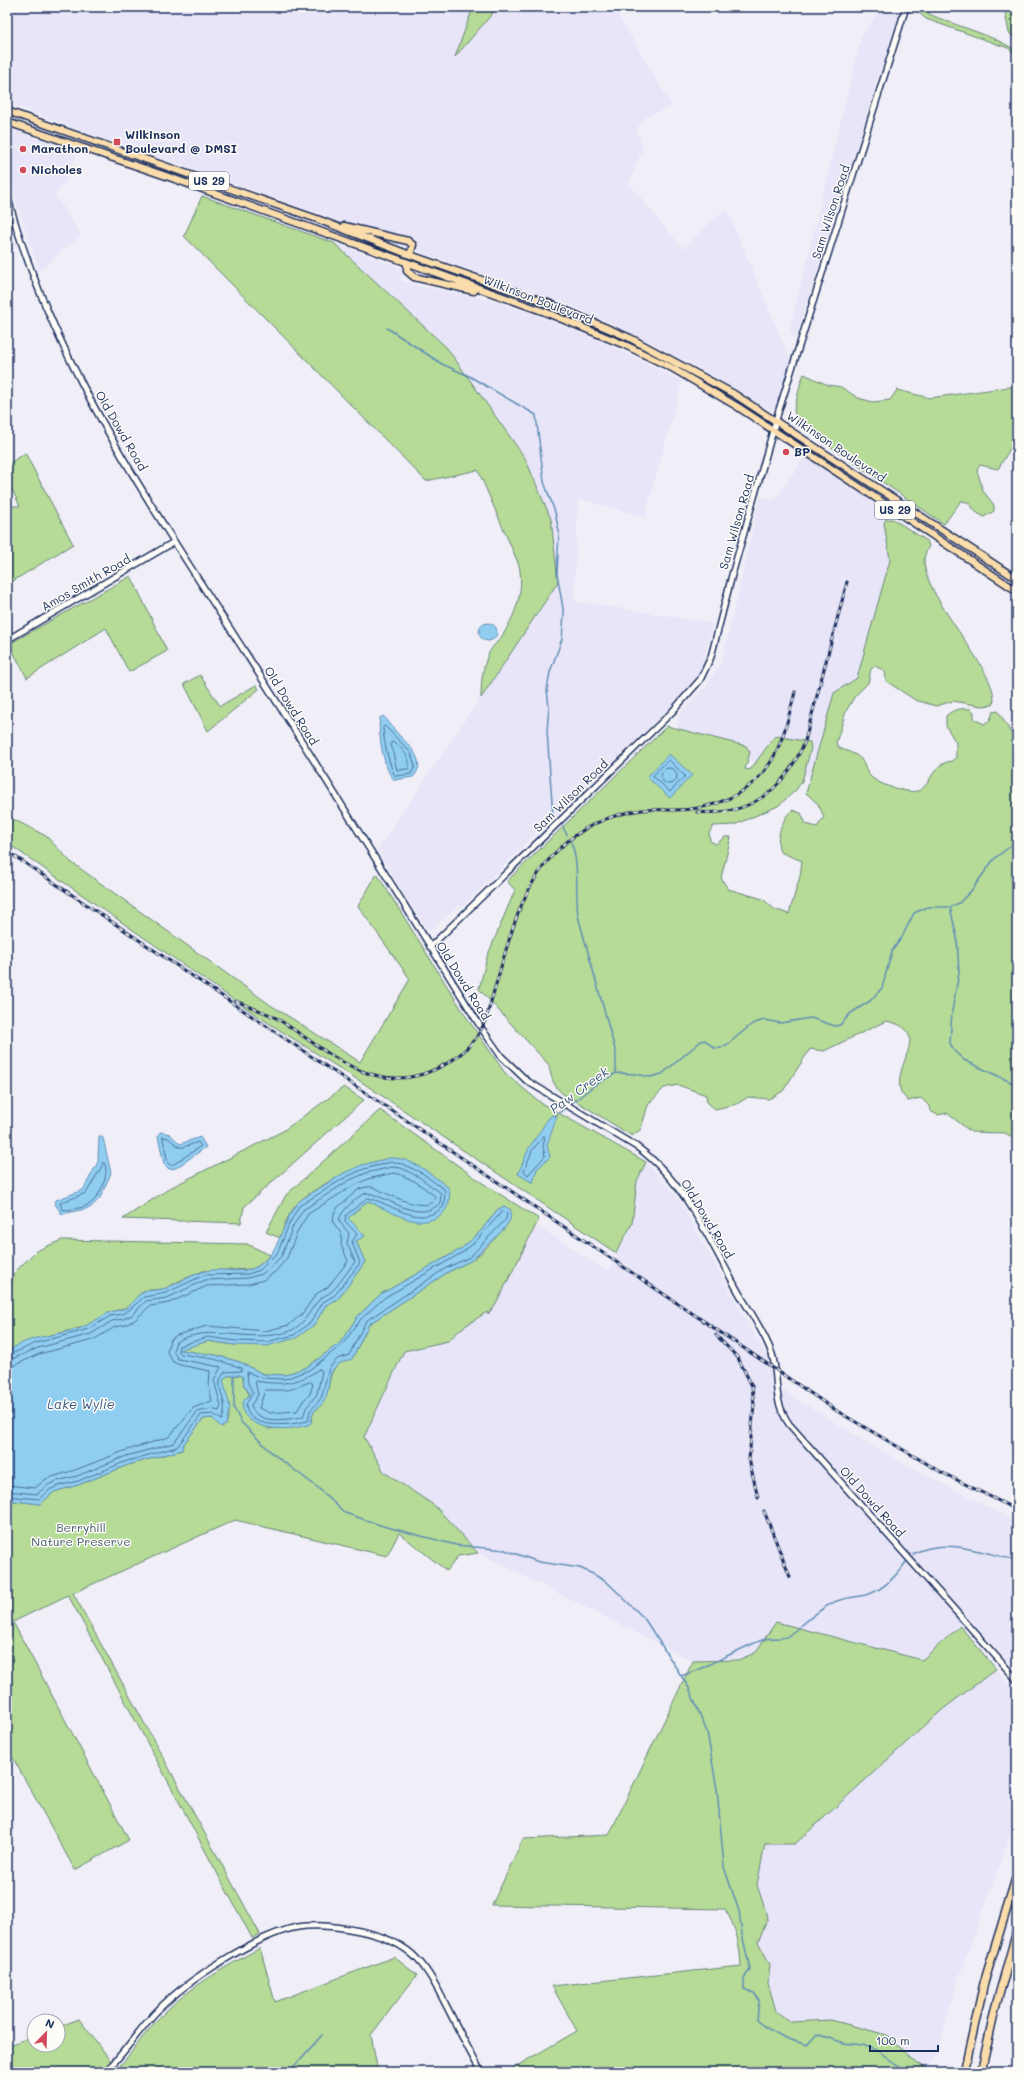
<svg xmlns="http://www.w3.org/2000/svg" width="1024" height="2079" font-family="Mali,sans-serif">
	<rect width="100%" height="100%" fill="#f0eef7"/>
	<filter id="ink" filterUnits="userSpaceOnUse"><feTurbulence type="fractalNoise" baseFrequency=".025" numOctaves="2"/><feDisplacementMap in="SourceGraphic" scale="8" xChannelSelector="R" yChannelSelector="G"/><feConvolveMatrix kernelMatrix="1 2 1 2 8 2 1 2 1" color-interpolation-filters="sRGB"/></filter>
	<g filter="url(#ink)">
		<path fill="#e7e5f7" d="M7 7H470L471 13 456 55 497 7H613L672 106 645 117 636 130 643 147 629 184 683 249 726 208 791 361 775 413 698 367 617 326 568 304 360 231 320 214 80 130 7 102Z
			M882 7H901L795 340 790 329 862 35Z
			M7 127 77 152 65 182 55 195 81 235 39 271 7 173Z
			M334 243 404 269 401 280 416 286 482 298 529 312 603 342 682 381 645 517 578 499 574 601 712 623 705 658 698 675 683 695 550 822 548 821 462 907 459 905 431 930 425 927 377 851 558 582 447 348Z
			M806 456 889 511 894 556 860 682 839 689 815 778 673 741 680 714 707 685 722 661 760 497 774 500Z
			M646 1162 674 1193 689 1218 767 1357 782 1390 882 1452 1017 1522V1671L967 1618 922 1660 776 1622 755 1653 738 1660 693 1661 478 1553 435 1506 384 1472 364 1437 404 1351 448 1341 462 1328 487 1312 505 1287 536 1225 608 1272 632 1224 637 1181Z
			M996 1669 1017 1696V1816L959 1977 937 2053 928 2070 909 2058 901 2048 806 2020 790 2022 776 2012 768 1983 770 1964 758 1942 768 1918 757 1885 765 1844Z"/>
		<path fill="#b5db96" stroke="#68857a" d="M470 7H498L455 57 471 13Z
			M917 7H929V14C958 27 991 34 1017 51V55L1008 48 926 19 917 11Z
			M1004 7H1017V40L1009 33Z
			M202 196 334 243 447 348 525 458 551 519 558 582 481 698C481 684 482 669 488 655 491 647 500 640 504 633 517 611 524 590 519 565L478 470 426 481 184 236Z
			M804 374 828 385 841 387 858 398 873 402 890 400 897 390 930 398 1017 386V437L998 469 980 465 977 470 983 491 994 505V511L984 517 976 512 968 502 961 501 944 524 818 438 798 422 794 411 801 381Z
			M25 453 73 544 8 584 7 506H20L7 479V465Z
			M886 519H893L927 541 929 546C927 550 924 555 924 560 924 601 1003 675 993 705L982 706 953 701 936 706 915 700 886 681 885 671 875 666 871 669 868 683 855 696 846 711 836 743 839 748C846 751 855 753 861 759 865 765 867 774 872 778 882 785 895 789 907 791 934 796 926 764 952 761L956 757V743L946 726V716C953 709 962 708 971 709L974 712V719L984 724 990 720 993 712 998 711 1017 743V1140L1005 1133 971 1132 947 1113 938 1115 930 1111 929 1106 921 1098 908 1101C905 1097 900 1093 900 1088 895 1061 933 1030 886 1021L824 1051 810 1049 783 1091 769 1099 748 1097 737 1104 715 1109 707 1102 706 1095 678 1085 664 1088 648 1105 641 1129 632 1136 571 1098C556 1093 551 1080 549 1065L479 989 487 957 515 890 507 881 667 726 746 746 750 752 745 769 750 770 775 736 810 742 811 748 802 781 796 790 778 806 734 825 713 826 709 833 710 841 716 844 725 837H731L721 878 728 889 763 899 774 909 789 914 800 876 802 861 780 852C775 839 782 819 792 810L801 813 806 824 817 827 824 817 818 804 806 793 834 693 857 678 890 560 884 523Z
			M131 576 167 651 129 672 106 628 27 678 9 644Z
			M200 675 220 706 256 685 259 689 208 731 184 684Z
			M7 816 46 836 71 862 269 1004 360 1062 410 979 358 906 377 874 467 1018 505 1073 541 1103 646 1162 637 1181 632 1224 616 1253 366 1085 256 1015 7 843Z
			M344 1087 364 1100 244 1207 241 1223 123 1219 170 1188 283 1131Z
			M380 1110 484 1184 539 1219 496 1304 488 1314 487 1312 462 1328 448 1341 404 1351 364 1437 384 1472 435 1506 478 1553 458 1556 447 1571 399 1533 387 1556 235 1520 73 1593 260 1934 252 1938 68 1595 13 1622 129 1840 75 1870 13 1758 7 1761V1500L40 1504 54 1492 60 1490 78 1485 128 1465 182 1450 183 1445 203 1419 212 1418 226 1425 229 1413 223 1380 227 1376 240 1375 243 1377 244 1385 268 1429 308 1425C313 1421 311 1419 313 1414 314 1409 321 1407 323 1402 334 1383 323 1366 352 1358L369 1324 448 1272 472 1260 482 1252 504 1229 508 1209 504 1206 497 1210 480 1232 461 1249 381 1294 358 1316 340 1343 307 1367 285 1375 263 1374 240 1362 215 1355 178 1350 208 1341 235 1345 314 1325 326 1305 338 1299 365 1262 356 1241 365 1236 347 1218 368 1201 416 1221 441 1182C424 1172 412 1161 392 1159 373 1157 307 1190 296 1205 288 1215 284 1226 280 1238L266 1232 286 1195Z
			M62 1240 247 1244 270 1255 258 1266 252 1269 203 1271 179 1281 165 1289 150 1290 141 1293 127 1307 108 1313 88 1326 35 1339 11 1350 7 1353V1305L14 1273 36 1251Z
			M776 1622 922 1660 960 1626 996 1669 942 1710 795 1844H765L757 1885 768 1918 758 1942 770 1964 768 1983 776 2011 790 2022 831 2020 887 2035 901 2048 909 2058 928 2070 927 2072H506L577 2031 552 1986 741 1966C740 1945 736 1927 725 1909L492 1905 523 1839 609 1835 693 1661 738 1660 755 1653Z
			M260 1948 275 2002 394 1957 417 1975 371 2035 378 2072H114C132 2054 145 2031 164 2013 191 1986 227 1966 260 1948Z
			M79 2019 111 2061 101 2072H7V2046L34 2036V2045H58V2027Z"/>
		<path fill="#90cef1" stroke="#618eb6" d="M479 632a9 9 0 1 1 18 0a9 9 0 1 1-18 0Z
			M383 716C388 720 392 727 397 733 407 744 429 761 413 777L395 780C384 774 377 730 380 718Z
			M669 754 692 775 670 798 647 777Z
			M552 1115 557 1116 547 1145 550 1157 537 1169 533 1183 518 1174 529 1148 548 1119Z
			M160 1132 170 1134 180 1144 200 1137 206 1147 176 1168 169 1169 164 1164 158 1136Z
			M99 1136 103 1138 111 1173 100 1198 90 1208 62 1214 55 1204 56 1200 83 1190 98 1162Z
			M390 1158C412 1157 432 1175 449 1188 453 1209 439 1223 417 1221 406 1221 379 1206 368 1201L348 1218 365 1236 356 1241 365 1262 338 1299 326 1305 314 1325 296 1338 267 1346 235 1345 208 1341 179 1350 215 1355 240 1362 263 1374 285 1375 307 1367 340 1343 358 1316 381 1294 461 1249 480 1232 497 1210 504 1206 511 1210 510 1220 504 1229 472 1260 448 1272 369 1324 352 1359C320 1367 335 1384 323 1403 320 1407 316 1408 314 1412 311 1416 313 1420 310 1424 293 1431 254 1432 244 1413 240 1404 244 1400 250 1394L244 1385 243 1377 240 1375 227 1376 223 1380 230 1407 226 1425 221 1427 212 1418 203 1419 183 1445 182 1450 128 1465 78 1485 60 1490 54 1492 40 1504 7 1500V1353C24 1336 55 1336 78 1329 90 1325 99 1317 110 1312 116 1310 121 1311 127 1307 133 1303 136 1296 142 1293 150 1289 158 1291 166 1288 178 1284 189 1276 202 1272 219 1266 242 1276 258 1266 283 1251 281 1217 302 1199L344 1173 362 1165Z"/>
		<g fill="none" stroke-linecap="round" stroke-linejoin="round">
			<path stroke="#4a6f99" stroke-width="1" d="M385 726 411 753 415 766 411 774 396 776 394 774C388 760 384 743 383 728Z
				M392 742C401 745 413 760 408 769L397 770 391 744Z
				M669 760 685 776 670 792 653 776Z
				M661 776a8 8 0 1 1 16 0a8 8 0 1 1-16 0Z
				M544 1136 545 1138 543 1146 545 1156 528 1175 524 1171 532 1151Z
				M163 1137 168 1138 179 1147H184L198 1142 201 1146 174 1164 170 1165 168 1163Z
				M104 1163C111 1172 99 1200 88 1205 82 1208 69 1210 63 1210L60 1203 86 1193Z
				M503 1211 507 1213 506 1219 470 1257 446 1268 366 1321 349 1355 337 1359 329 1368 322 1396 319 1401 310 1411 308 1421C291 1425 246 1431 246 1404L253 1393 248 1383 247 1372 262 1378 285 1379 309 1370 342 1345 361 1319 384 1298 463 1252 475 1242Z
				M7 1356 36 1343 89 1329 110 1316 122 1314 129 1310 144 1297 166 1293 204 1275 248 1274 260 1270 278 1252 289 1224 299 1206 346 1177 364 1169 391 1162 402 1164 422 1173 445 1190 444 1206C420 1230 394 1204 368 1198L346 1215 345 1221 357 1234 352 1242 360 1263 335 1295 323 1302 311 1322 294 1335 267 1342 236 1341 208 1337 179 1346 178 1351 181 1354 214 1359 242 1368 241 1371 225 1372 220 1379C218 1397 229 1400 222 1420L213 1414 201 1415 177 1447 127 1461 78 1481 58 1486 51 1489 39 1499 7 1496
				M7 1361 38 1348 91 1334 112 1321 123 1319 132 1315 146 1301 167 1298 205 1280 248 1278 262 1274 273 1265 282 1255 293 1226 303 1210 348 1181 366 1173 392 1167 401 1168 419 1177 441 1193 440 1203C419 1224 391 1198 368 1193 360 1193 339 1212 339 1221L349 1233 347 1243 355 1262C348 1270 339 1285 332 1291 328 1295 322 1296 319 1300 309 1310 305 1325 290 1331 252 1345 209 1322 176 1342L173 1351 178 1359 221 1367 214 1380 221 1406 219 1411 211 1409 197 1412 174 1443 126 1456 77 1476 57 1481 48 1485 37 1494 7 1491
				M7 1367 13 1366 39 1354 93 1340 115 1327 125 1325 135 1320 150 1306 169 1303 207 1286 249 1284 264 1280 276 1271 287 1258 298 1230 308 1214 351 1187 368 1179 393 1173 399 1174 416 1182 435 1196C432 1218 384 1192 373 1187H366L359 1189 338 1207 334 1213 333 1222 342 1235 341 1245 348 1261 328 1287 316 1294 302 1314 289 1325 265 1331 207 1326 177 1335 170 1340 167 1352 173 1362 180 1365 210 1371 209 1387 212 1401 193 1408 169 1437 124 1451 75 1470 55 1476 46 1479 35 1488 7 1485
				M319 1369 322 1371 317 1394 306 1408 303 1417C287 1419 257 1426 251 1405L258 1395 255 1381C280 1385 297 1385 319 1369Z
				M310 1382 313 1384 310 1394 303 1401 297 1411 270 1413 259 1408 265 1390H288Z"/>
			<path stroke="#618eb6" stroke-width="1.5" d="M387 328 442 364 469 376 536 415 544 482 555 512 559 532 557 574 564 614 562 639 550 672 547 690 549 707 547 731 553 817
				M562 825 567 835
				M571 842C580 864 575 892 578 916L616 1053V1073
				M950 907 957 938 959 973 952 1011 950 1043 954 1051 964 1060 1017 1085
				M555 1116 595 1085 616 1073 636 1074 650 1077 662 1074 701 1041 705 1040 714 1048H720L728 1044 752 1024 764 1020 780 1023 811 1018 835 1026 840 1025 851 1013 870 1001 882 988 892 951 902 937 914 913 928 907H950L959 903 971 891 994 859 1017 841
				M234 1375V1408L241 1422 272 1453 317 1487 345 1513 383 1526 456 1545 505 1550 539 1562 580 1568 595 1575 609 1584 644 1618 689 1688 707 1732 717 1789 724 1867 739 1911 742 1934 750 1969 744 1979V1989L754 1993 759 2000 757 2020C773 2034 787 2039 807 2045L817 2034 843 2043 863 2045 878 2051 907 2072
				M913 1554C946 1536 984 1554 1017 1560
				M681 1676C712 1666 736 1649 765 1639 772 1637 783 1640 788 1636 803 1625 815 1612 832 1603 842 1598 851 1598 861 1596 881 1593 895 1578 906 1562
				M289 2072 322 2035"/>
			<g stroke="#1b2f5e" stroke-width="8">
				<path id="minor" d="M7 194C50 360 153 508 245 652 325 777 403 903 482 1029L501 1056 527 1081 637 1147C686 1182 710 1242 739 1293 750 1312 765 1333 772 1354 780 1380 771 1397 789 1424L1017 1680
					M7 640 174 542
					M430 947 672 712 700 680 711 657 732 575 778 413 906 7
					M105 2072C125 2053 139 2029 158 2010 186 1981 258 1934 298 1927 315 1924 332 1926 349 1929 374 1933 402 1941 419 1961 431 1974 438 1990 446 2005 457 2027 469 2050 481 2072"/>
			</g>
			<g stroke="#1b2f5e" stroke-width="9">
				<path id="major" d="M7 111 317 219 410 255 548 303 630 338 734 394 1017 579
					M7 122 169 177 545 312 625 345 672 368 738 407 1017 591
					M344 226 408 241 413 245 410 255
					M407 263V271L414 277 474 291"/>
			</g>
			<g stroke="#1b2f5e" stroke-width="10">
				<path id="highway" d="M964 2072 984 1983 1017 1875
					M981 2072 995 2009 1017 1931"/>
			</g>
			<use href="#minor" stroke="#fdfcf7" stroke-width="5"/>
			<use href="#major" stroke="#fbddab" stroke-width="6"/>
			<use href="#highway" stroke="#fbddab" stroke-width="7"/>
			<g stroke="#1b2f5e" stroke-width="3">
				<path id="rail" d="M697 812C750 817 785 789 805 741L847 582
					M7 851 837 1411 941 1472 1017 1510
					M236 1001C249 1007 264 1011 276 1018 322 1046 365 1092 423 1074 444 1067 462 1056 475 1039 486 1025 489 1008 494 991 509 942 519 888 557 851 579 828 610 814 642 810 652 809 663 810 674 810 712 810 751 795 772 760 784 739 789 715 795 692
					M716 1335 738 1358 752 1386 754 1405 749 1459 758 1498
					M764 1511 790 1577"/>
			</g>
			<use href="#rail" stroke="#fdfcf7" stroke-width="1.5" stroke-dasharray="4.5" stroke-linecap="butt"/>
		</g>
	</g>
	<g fill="#d1495b" stroke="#fdfcf7" stroke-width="1.5">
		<rect x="113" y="138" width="8" height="8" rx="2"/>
		<circle cx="23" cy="149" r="4"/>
		<circle cx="23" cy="170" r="4"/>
		<circle cx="786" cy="452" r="4"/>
	</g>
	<g text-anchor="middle" stroke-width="3" stroke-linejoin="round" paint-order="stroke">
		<g fill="#fdfcf7" stroke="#5f6c8c" stroke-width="1">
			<rect x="189" y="172" width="40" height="18" rx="3"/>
			<rect x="875" y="501" width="40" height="18" rx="3"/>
		</g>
		<g font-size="11" font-weight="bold" fill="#1b2f5e">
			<text x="209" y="185">US 29</text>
			<text x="895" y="514">US 29</text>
		</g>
		<g font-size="12" font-weight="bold" fill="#1b2f5e" stroke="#fdfcf7" text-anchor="start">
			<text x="125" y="139">Wilkinson<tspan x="125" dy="14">Boulevard @ DMSI</tspan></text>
			<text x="31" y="153">Marathon</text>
			<text x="31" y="174">Nicholes</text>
			<text x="794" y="456">BP</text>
		</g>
		<g font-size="12" fill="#1b2f5e" stroke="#fdfcf7">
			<text transform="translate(831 212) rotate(-72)" y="4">Sam Wilson Road</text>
			<text transform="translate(538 300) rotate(21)" y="4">Wilkinson Boulevard</text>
			<text transform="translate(121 431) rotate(60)" y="4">Old Dowd Road</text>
			<text transform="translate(836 447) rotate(34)" y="4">Wilkinson Boulevard</text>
			<text transform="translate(737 522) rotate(-74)" y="4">Sam Wilson Road</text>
			<text transform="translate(86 583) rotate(-30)" y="4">Amos Smith Road</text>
			<text transform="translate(291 706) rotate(58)" y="4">Old Dowd Road</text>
			<text transform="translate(571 796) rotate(-44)" y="4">Sam Wilson Road</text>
			<text transform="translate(463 981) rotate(58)" y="4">Old Dowd Road</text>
			<text transform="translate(707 1219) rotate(59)" y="4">Old Dowd Road</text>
			<text transform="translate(872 1502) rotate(48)" y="4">Old Dowd Road</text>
		</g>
		<g font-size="12" fill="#425a6c" stroke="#fdfcf7">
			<text x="81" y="1532">Berryhill<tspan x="81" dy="14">Nature Preserve</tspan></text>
		</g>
		<g font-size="13" font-style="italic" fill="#385783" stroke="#fdfcf7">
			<text transform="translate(579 1090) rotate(-36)" y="5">Paw Creek</text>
			<text x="81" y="1409">Lake Wylie</text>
		</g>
	</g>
	<rect width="1024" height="2079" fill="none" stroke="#fdfcf7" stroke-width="24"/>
	<rect x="12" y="12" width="1000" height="2055" fill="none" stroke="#1b2f5e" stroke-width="1.5" filter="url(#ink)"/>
	<g transform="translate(46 2033) rotate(23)"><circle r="19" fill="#fdfcf7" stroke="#a3aaba"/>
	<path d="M0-3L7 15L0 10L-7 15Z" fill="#d1495b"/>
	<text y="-6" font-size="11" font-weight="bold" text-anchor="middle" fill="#1b2f5e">N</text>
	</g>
	<path d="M870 2045v6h68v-6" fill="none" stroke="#1b2f5e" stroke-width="2"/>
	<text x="876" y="2045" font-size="12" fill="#1b2f5e" stroke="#fdfcf7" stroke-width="3" paint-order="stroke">100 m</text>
</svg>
